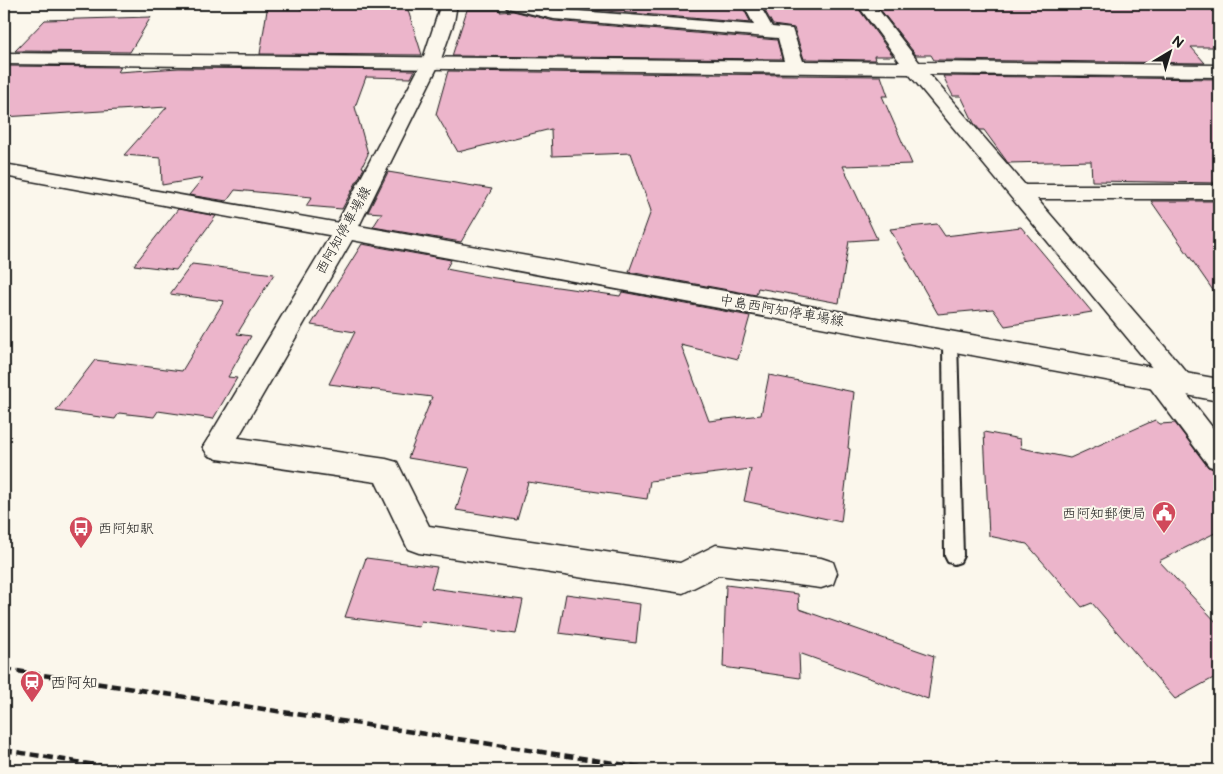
<svg xmlns="http://www.w3.org/2000/svg" width="1223" height="774" font-family="'Balsamiq Sans','Klee One',sans-serif">
	<rect width="100%" height="100%" fill="#fbf7ec"/>
	<filter id="ink" filterUnits="userSpaceOnUse"><feTurbulence type="fractalNoise" baseFrequency=".02" numOctaves="2"/><feDisplacementMap in="SourceGraphic" scale="10" xChannelSelector="R" yChannelSelector="G"/><feConvolveMatrix kernelMatrix="1 2 1 2 8 2 1 2 1" color-interpolation-filters="sRGB"/></filter>
	<g filter="url(#ink)">
		<path fill="#ecb5cb" stroke="#1c1c1c" d="M268 4H301L300 9 343 4H406L422 55 260 54Z
			M581 4H741L751 23 582 9Z
			M761 4H855L893 56H874L875 60 804 59 794 28 773 25Z
			M876 4H1219V47H1191L1205 63 934 60 931 55H916Z
			M467 10H501L500 12 513 11 554 21 777 40 782 59 452 56Z
			M151 17 130 52 15 51 45 20Z
			M4 66 121 67 118 72 179 68 415 70 411 78 366 77 355 107 368 154 362 167 364 168 342 209 306 206 312 197 235 190 227 201 189 195 203 178 162 185 161 158 124 155 167 107 4 117Z
			M448 71 881 76 888 96H882L912 164 843 166 877 239 849 241 839 303 758 288 756 295 629 272 651 211 631 153 552 156 551 129 458 152 436 114Z
			M943 76 1219 79V183L1092 181 1091 161 1008 163 984 130H980L974 123 961 96H953Z
			M388 172 492 189 461 242 373 227 382 213 368 212Z
			M1151 201H1219V299Z
			M178 209 216 216 176 270 134 265Z
			M937 224 945 236 1021 227 1092 312 1005 326 993 309 938 314 890 229Z
			M362 244 451 260 446 269 488 277 620 296 622 292 750 316 738 359 681 345 709 421 761 415 769 375 854 392 848 448 850 449 841 522 744 501 751 469 650 481 647 499 528 482 517 520 456 510 470 468 408 458 432 397 329 384 355 332 311 325Z
			M192 264 274 274 237 334 251 336 228 377 237 378 213 419 158 411 154 417 119 413 115 419 56 411 95 360 182 371 224 301 170 294Z
			M1155 420 1160 424 1175 423 1208 467 1219 471V531L1159 561 1219 625V675L1175 699 1092 603 1082 607 1027 544 989 536 984 432 1020 439 1021 448 1070 458Z
			M366 558 437 567 431 588 523 600 516 634 421 621 419 627 345 617Z
			M726 585 798 594 799 609 934 656 928 699 799 653 800 678 723 667Z
			M566 594 640 604 636 643 559 633Z"/>
		<g fill="none" stroke-linecap="round" stroke-linejoin="round">
			<g stroke="#1c1c1c" stroke-width="4">
				<path id="service" d="M950 336 955 337 957 341 963 556 960 562 954 564 948 562 945 556 943 341 945 337Z"/>
			</g>
			<g stroke="#1c1c1c" stroke-width="3">
				<path id="minor" d="M505 4H533L554 9 754 25 743 4H759L772 27 792 29 803 61 900 62 857 4H874L919 62 1219 65V77L929 74 1025 185H1219V199H1037L1190 376 1194 383 1190 390 1185 392 1219 436V469L1209 466 1149 386 1145 379 1149 372 1154 370 909 74 4 64V53L784 61 778 38 554 19 507 8Z
					M4 164 345 224 353 226 357 231 353 236 345 238 4 176Z
					M218 435 386 459 397 462 429 526 680 563 716 545 821 558 833 562 837 573 833 584 821 588 719 575 683 593 419 553 408 549 376 482 218 459 208 455 203 447 208 439Z"/>
			</g>
			<g stroke="#1c1c1c" stroke-width="3">
				<path id="secondary" d="M441 4H457L454 22 440 62 359 226 1219 379V401L352 240 228 455 218 459 208 455 203 447 208 439 333 231 422 62Z"/>
			</g>
			<use href="#service" fill="#fbf7ec" fill-rule="evenodd"/>
			<use href="#minor" fill="#fbf7ec" fill-rule="evenodd"/>
			<use href="#secondary" fill="#fbf7ec" fill-rule="evenodd"/>
			<path stroke="#1c1c1c" stroke-width="4.5" stroke-dasharray="9 4.5" stroke-linecap="butt" d="M4 669 659 770
				M4 750 126 770"/>
		</g>
	</g>
	<defs>
		<g id="civic-pin" transform="scale(1.25)"><path d="M0 17L-7.5 6A9.5 9.5 0 1 1 7.5 6Z" fill="#d1495b" stroke="#fbf7ec"/><path d="M-.6-6.5H3V-4.5H.6V-3L4-1V1h2V6H-6V1h2V-1L-.6-3ZM-1.2 2.5V6h2.4V2.5Z" fill="#fff"/></g>
		<g id="bus-pin" transform="scale(1.25)"><path d="M0 17L-7.5 6A9.5 9.5 0 1 1 7.5 6Z" fill="#d1495b" stroke="#fbf7ec"/><path d="M-5-6H5V4H4V6H2V4H-2V6H-4V4H-5ZM-3.5-4V0h7V-4ZM-3.5 1.2v1.5H-2V1.2ZM2 1.2v1.5H3.5V1.2Z" fill="#fff"/></g>
		<g id="station-pin" transform="scale(1.25)"><path d="M0 17L-7.5 6A9.5 9.5 0 1 1 7.5 6Z" fill="#d1495b" stroke="#fbf7ec"/><path d="M-3-6H3Q5-6 5-4V2Q5 4 3 4L4.5 6H3L1.5 4h-3L-3 6H-4.5L-3 4Q-5 4-5 2V-4Q-5-6-3-6ZM-3.5-4v3h7v-3ZM-3.5 1v1.5H-2V1ZM2 1v1.5H3.5V1Z" fill="#fff"/></g>
	</defs>
	<g fill-rule="evenodd">
		<use href="#civic-pin" x="1164" y="513"/>
		<use href="#bus-pin" x="81" y="528"/>
		<use href="#station-pin" x="32" y="682"/>
	</g>
	<g text-anchor="middle" stroke-width="4" stroke-linejoin="round" paint-order="stroke">
		<g font-size="14" fill="#1c1c1c" stroke="#fbf7ec">
			<text transform="translate(343 230) rotate(-61)" y="5">西阿知停車場線</text>
			<text transform="translate(782 310) rotate(10)" y="5">中島西阿知停車場線</text>
		</g>
		<g font-size="14" fill="#1c1c1c" stroke="#fbf7ec" text-anchor="end">
			<text x="1146" y="518">西阿知郵便局</text>
			<text x="98" y="533" text-anchor="start">西阿知駅</text>
		</g>
		<g font-size="16" fill="#1c1c1c" stroke="#fbf7ec" text-anchor="start">
			<text x="50" y="688">西阿知</text>
		</g>
	</g>
	<rect width="1223" height="774" fill="none" stroke="#fbf7ec" stroke-width="20"/>
	<rect x="10" y="10" width="1203" height="754" fill="none" stroke="#1c1c1c" stroke-width="2" filter="url(#ink)"/>
	<g transform="translate(1170 52) rotate(38)" stroke="#fbf7ec" stroke-width="4" paint-order="stroke">
	<path d="M0-4L9 19L0 12L-9 19Z" fill="#1c1c1c"/>
	<text y="-8" font-size="14" font-weight="bold" text-anchor="middle" fill="#1c1c1c">N</text>
	</g>
</svg>
